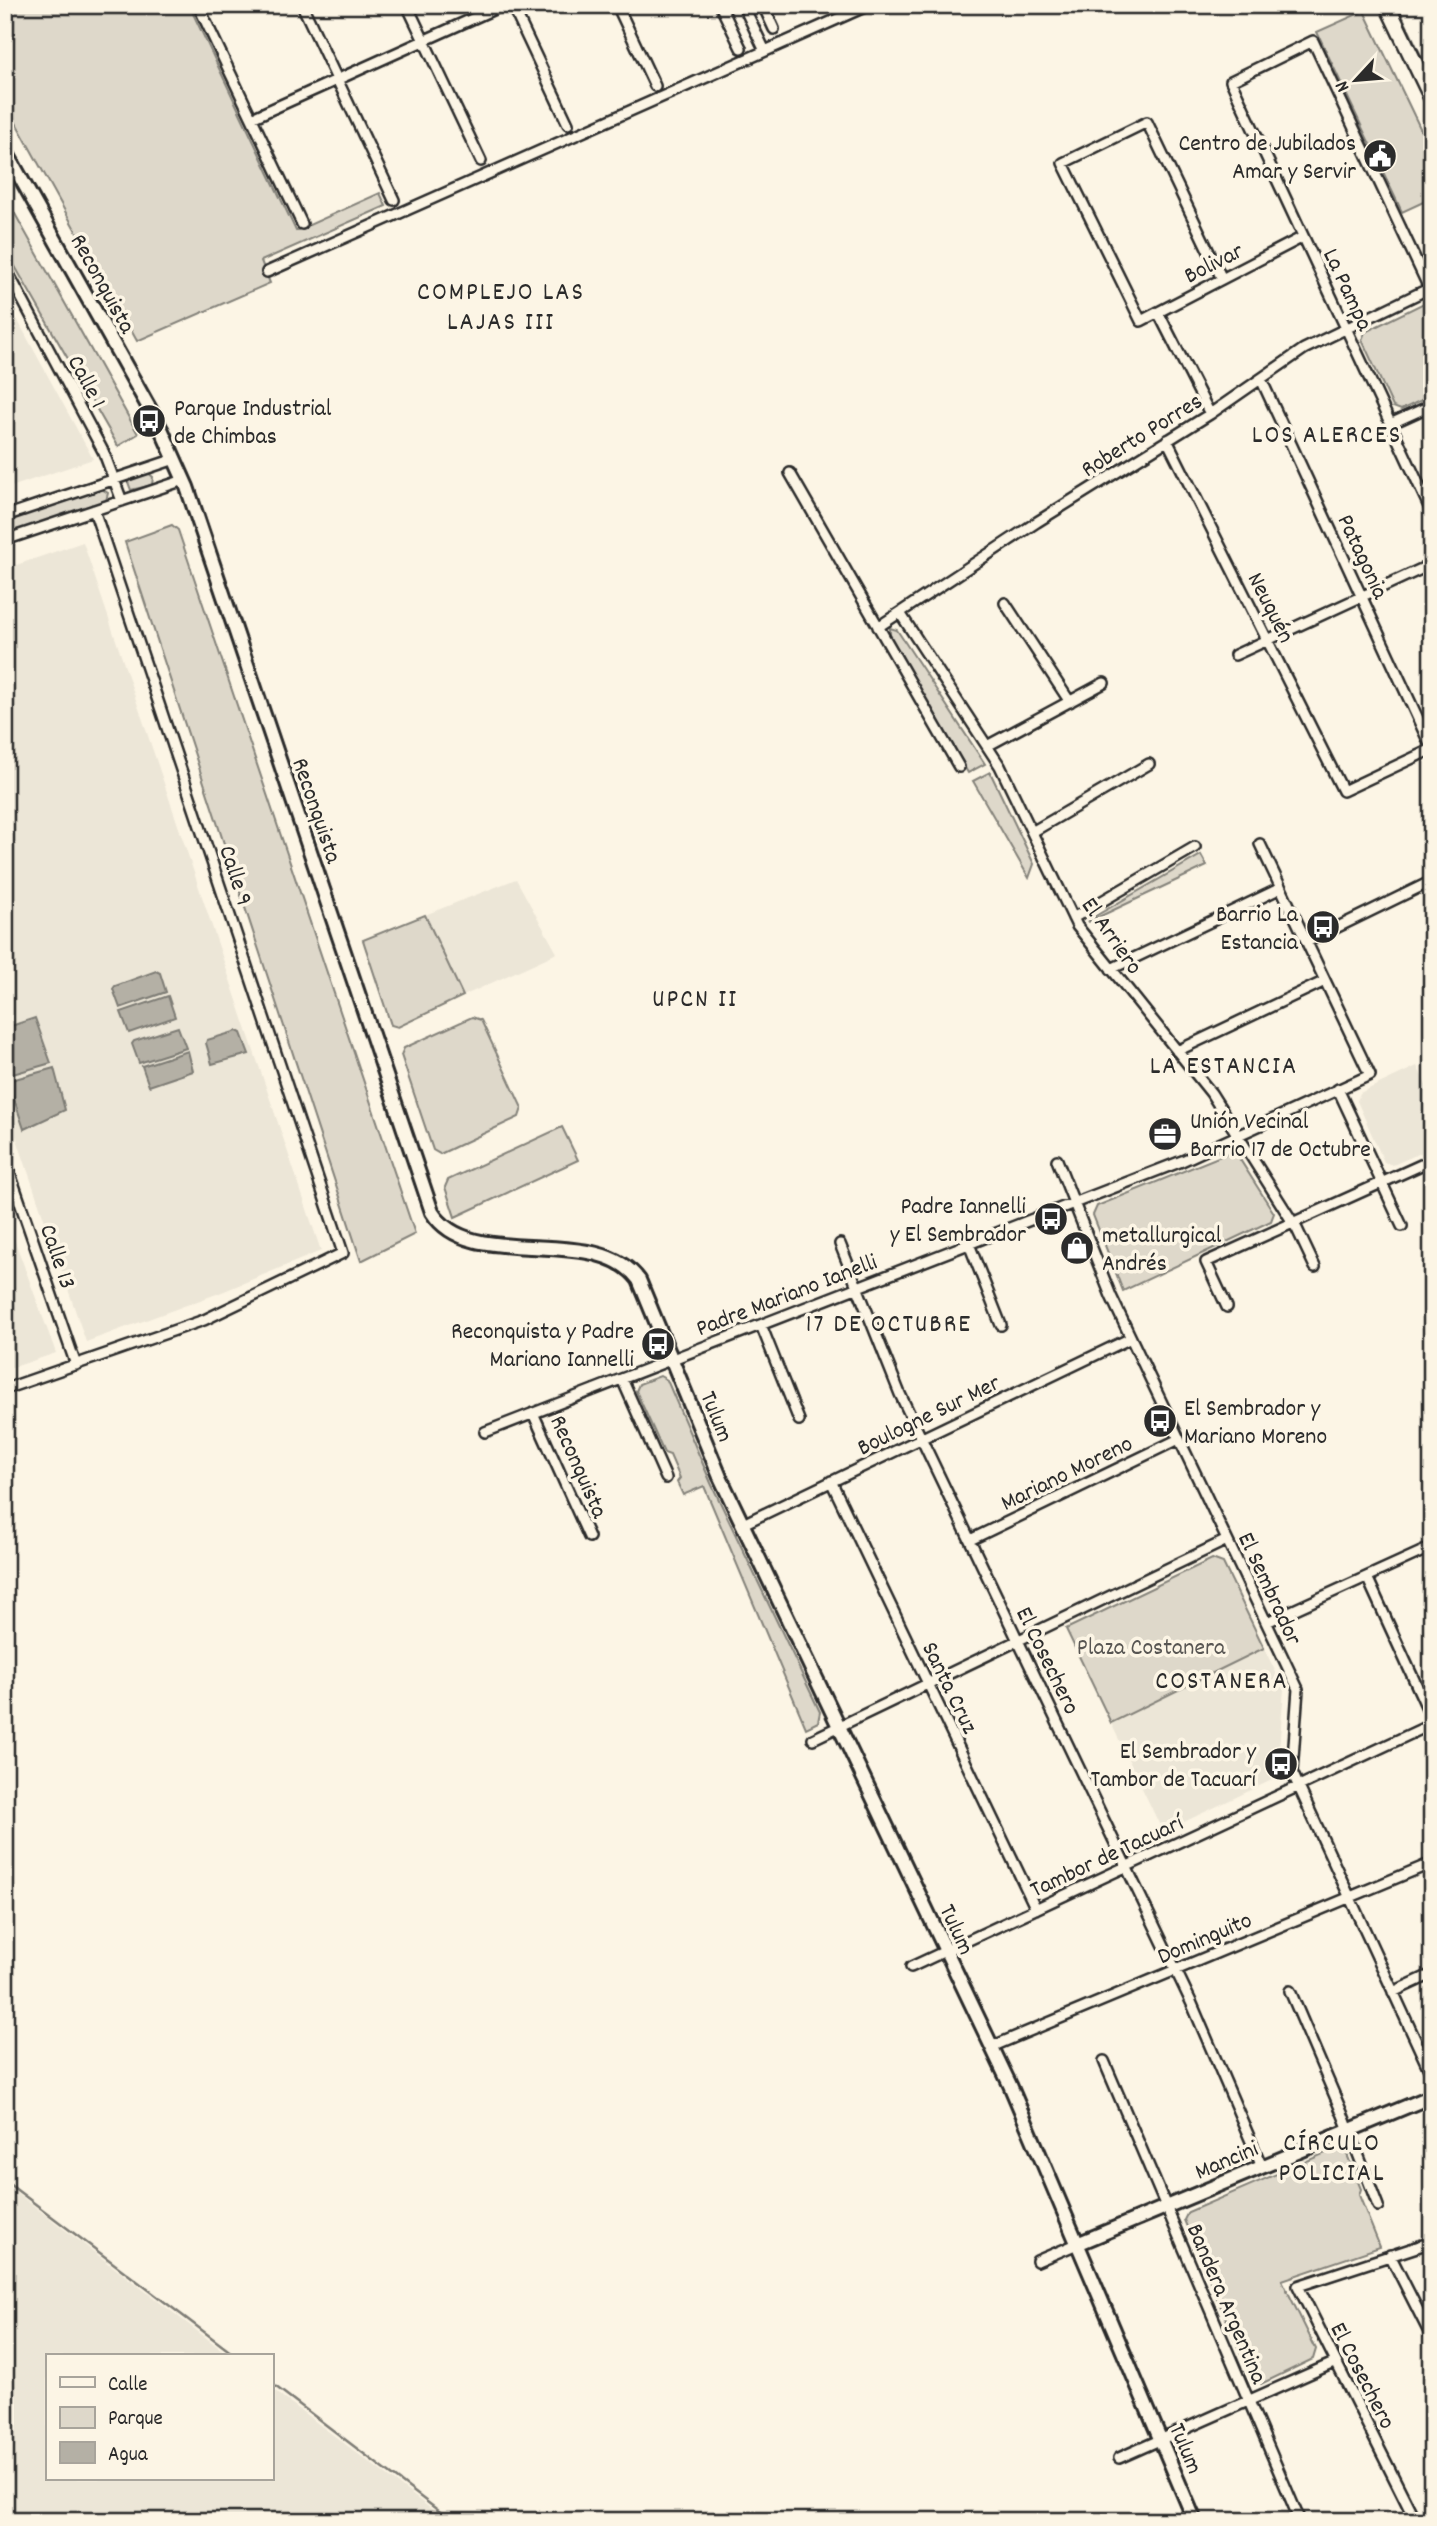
<svg xmlns="http://www.w3.org/2000/svg" width="1437" height="2526" font-family="Dekko,sans-serif">
	<rect width="100%" height="100%" fill="#fcf5e5"/>
	<filter id="ink" filterUnits="userSpaceOnUse"><feTurbulence type="fractalNoise" baseFrequency=".0143" numOctaves="2"/><feDisplacementMap in="SourceGraphic" scale="14" xChannelSelector="R" yChannelSelector="G"/><feConvolveMatrix kernelMatrix="1 2 1 2 8 2 1 2 1" color-interpolation-filters="sRGB"/></filter>
	<g filter="url(#ink)">
		<path fill="#ece6d7" d="M11 308 93 459 5 489V311Z
			M83 542 321 1251 222 1292 86 1342 5 1104V569Z
			M516 879 557 953 463 996 425 915Z
			M1417 1066 1432 1098V1148L1393 1165 1384 1162 1357 1101 1360 1093Z
			M5 1214 56 1353 5 1370Z
			M1264 1648 1284 1689 1277 1773 1272 1780 1163 1832 1111 1723Z
			M5 2184 230 2356H47V2479H271V2388L447 2521H5Z"/>
		<path fill="#ded8ca" stroke="#84827a" stroke-width="2" d="M5 5H189L296 231 380 193 386 206 261 261 270 283 137 341 5 103Z
			M1364 11 1432 153V198L1402 212 1317 32Z
			M5 196 138 434 118 446 5 249Z
			M1432 299V395L1401 410 1393 407 1362 340 1365 332Z
			M147 472 153 477 152 485 131 490 128 482 130 478Z
			M100 488 108 493 106 501 5 536V521Z
			M172 525 178 530 415 1234 361 1261 125 542Z
			M890 628 897 630 985 764 968 773 890 637Z
			M990 772 1034 864 1029 878 973 781Z
			M1201 855 1207 866 1088 922 1092 918Z
			M425 915 463 996 398 1027 391 1025 363 940Z
			M472 1017 481 1020 522 1108 519 1117 440 1154 433 1150 401 1055 404 1048Z
			M562 1127 578 1160 455 1217 445 1187 448 1180Z
			M1228 1153 1237 1155 1274 1213 1271 1221 1123 1291 1093 1215 1097 1206Z
			M660 1376 667 1380 711 1483 820 1712 818 1722 806 1728 704 1486 683 1495 677 1482 680 1478 670 1455 664 1453 636 1391 639 1384Z
			M1212 1559 1223 1563 1264 1648 1111 1723 1066 1629Z
			M1337 2148 1346 2152 1361 2189 1359 2195 1380 2247 1282 2280 1316 2349 1313 2359 1261 2384 1252 2380 1184 2220 1188 2212Z"/>
		<path fill="#b4b0a5" stroke="#7d7b74" stroke-width="2" d="M156 971 160 973 166 992 120 1008 113 989 115 986Z
			M168 996 175 1017 129 1033 121 1012Z
			M35 1018 51 1063 6 1076 5 1028Z
			M178 1027 186 1048 139 1063 132 1044 134 1041Z
			M237 1031 241 1033 249 1054 212 1064 206 1043 207 1040Z
			M188 1051 193 1071 149 1086 142 1066Z
			M54 1068 65 1110 24 1129 8 1081Z"/>
		<g fill="none" stroke-linecap="round" stroke-linejoin="round">
			<path stroke="#7d7b74" stroke-width="2.5" d="M1397 5 1432 79
				M5 2181 236 2356
				M271 2383 452 2521"/>
			<g stroke="#2b2b2b" stroke-width="14">
				<path id="street" d="M198 5 302 224
					M302 5 394 200
					M407 5 481 161
					M512 5 568 124
					M617 5 655 86
					M720 5 741 48
					M743 5 765 51
					M763 5 774 29
					M252 118 503 5
					M5 267 104 453 122 501
					M267 272 869 5
					M1222 279 1147 122 1063 163 1141 321 1303 237
					M1429 288 1313 41 1231 81 1432 513
					M1158 312 1210 414
					M1261 379 1432 749
					M1390 424 1432 405
					M1167 440 1343 791 1432 749
					M790 473 959 767
					M5 516 175 459
					M5 540 184 480
					M1005 603 1070 702
					M900 613 1000 766 1077 926 1211 1093 1297 1229 1315 1267
					M878 627 1037 522 1210 414 1304 349 1432 287
					M1235 655 1432 564
					M987 746 1104 683
					M1032 832 1149 764
					M1073 918 1195 847
					M1307 942 1432 881
					M1111 969 1281 888
					M1177 1051 1325 981
					M1338 1089 1402 1226
					M5 1159 76 1365
					M1057 1160 1111 1296 1298 1689 1292 1772 1432 2076
					M840 1244 900 1394 1192 2004 1262 2167
					M969 1244 1001 1325
					M1227 1307 1206 1262 1432 1160
					M761 1325 799 1420
					M622 1379 666 1478
					M5 1389 204 1320 343 1253 94 510
					M533 1413 589 1537
					M485 1432 1182 1161 1370 1075 1260 844
					M831 1481 1036 1909
					M743 1524 1131 1338
					M970 1540 1179 1439
					M1367 1577 1432 1719
					M1267 1622 1432 1547
					M813 1739 1227 1540
					M911 1967 1432 1724
					M1290 1991 1343 2115 1378 2206
					M1393 1992 1432 1974
					M991 2047 1432 1863
					M1104 2061 1300 2521
					M1390 2255 1432 2338
					M1037 2261 1077 2244
					M1119 2458 1336 2362
					M1415 2520 1298 2286 1432 2242
					M1413 2521 1432 2512"/>
			</g>
			<g stroke="#2b2b2b" stroke-width="18">
				<path id="secondary" d="M5 150 162 431 187 487 432 1212C470 1274 596 1221 639 1280L720 1477 1010 2085 1195 2521
					M1077 2244 1432 2096"/>
			</g>
			<g stroke="#2b2b2b" stroke-width="19">
				<path id="primary" d="M1387 5 1432 99"/>
			</g>
			<use href="#street" stroke="#fcf5e5" stroke-width="9"/>
			<use href="#secondary" stroke="#fcf5e5" stroke-width="12"/>
			<use href="#primary" stroke="#fcf5e5" stroke-width="14"/>
		</g>
	</g>
	<defs>
		<g id="civic-disc" transform="scale(1.75)"><circle r="9.5" fill="#2b2b2b" stroke="#fcf5e5"/><path d="M-.6-6.5H3V-4.5H.6V-3L4-1V1h2V6H-6V1h2V-1L-.6-3ZM-1.2 2.5V6h2.4V2.5Z" fill="#fff"/></g>
		<g id="bus-disc" transform="scale(1.75)"><circle r="9.5" fill="#2b2b2b" stroke="#fcf5e5"/><path d="M-5-6H5V4H4V6H2V4H-2V6H-4V4H-5ZM-3.5-4V0h7V-4ZM-3.5 1.2v1.5H-2V1.2ZM2 1.2v1.5H3.5V1.2Z" fill="#fff"/></g>
		<g id="office-disc" transform="scale(1.75)"><circle r="9.5" fill="#2b2b2b" stroke="#fcf5e5"/><path d="M-6-3h4V-5.5h4V-3h4V5H-6ZM-1-4.5V-3h2v-1.5ZM-6 0V1H6V0Z" fill="#fff"/></g>
		<g id="shop-disc" transform="scale(1.75)"><circle r="9.5" fill="#2b2b2b" stroke="#fcf5e5"/><path d="M-5-2.5h2.3a2.7 3.5 0 0 1 5.4 0H5L5.5 6h-11ZM-1.5-2.5h3a1.5 2.3 0 0 0-3 0Z" fill="#fff"/></g>
	</defs>
	<g fill-rule="evenodd">
		<use href="#civic-disc" x="1380" y="156"/>
		<use href="#bus-disc" x="149" y="421"/>
		<use href="#bus-disc" x="1323" y="927"/>
		<use href="#office-disc" x="1165" y="1134"/>
		<use href="#bus-disc" x="1051" y="1219"/>
		<use href="#shop-disc" x="1077" y="1248"/>
		<use href="#bus-disc" x="658" y="1344"/>
		<use href="#bus-disc" x="1160" y="1421"/>
		<use href="#bus-disc" x="1281" y="1764"/>
	</g>
	<g text-anchor="middle" stroke-width="7" stroke-linejoin="round" paint-order="stroke">
		<g font-size="24" fill="#2b2b2b" stroke="#fcf5e5" text-anchor="end">
			<text x="1356" y="150">Centro de Jubilados<tspan x="1356" dy="28">Amar y Servir</tspan></text>
			<text x="174" y="415" text-anchor="start">Parque Industrial<tspan x="174" dy="28">de Chimbas</tspan></text>
			<text x="1298" y="921">Barrio La<tspan x="1298" dy="28">Estancia</tspan></text>
			<text x="1190" y="1128" text-anchor="start">Unión Vecinal<tspan x="1190" dy="28">Barrio 17 de Octubre</tspan></text>
			<text x="1026" y="1213">Padre Iannelli<tspan x="1026" dy="28">y El Sembrador</tspan></text>
			<text x="1102" y="1242" text-anchor="start">metallurgical<tspan x="1102" dy="28">Andrés</tspan></text>
			<text x="634" y="1338">Reconquista y Padre<tspan x="634" dy="28">Mariano Iannelli</tspan></text>
			<text x="1184" y="1415" text-anchor="start">El Sembrador y<tspan x="1184" dy="28">Mariano Moreno</tspan></text>
			<text x="1256" y="1758">El Sembrador y<tspan x="1256" dy="28">Tambor de Tacuarí</tspan></text>
		</g>
		<g font-size="24" fill="#2b2b2b" stroke="#fcf5e5">
			<text transform="translate(1213 262) rotate(-27)" y="8">Bolivar</text>
			<text transform="translate(104 283) rotate(61)" y="8">Reconquista</text>
			<text transform="translate(1349 289) rotate(65)" y="8">La Pampa</text>
			<text transform="translate(88 381) rotate(62)" y="8">Calle 1</text>
			<text transform="translate(1141 434) rotate(-32)" y="8">Roberto Porres</text>
			<text transform="translate(1364 556) rotate(65)" y="8">Patagonia</text>
			<text transform="translate(1272 607) rotate(63)" y="8">Neuquén</text>
			<text transform="translate(318 810) rotate(71)" y="8">Reconquista</text>
			<text transform="translate(237 875) rotate(72)" y="8">Calle 9</text>
			<text transform="translate(1113 935) rotate(55)" y="8">El Arriero</text>
			<text transform="translate(59 1256) rotate(71)" y="8">Calle 13</text>
			<text transform="translate(786 1294) rotate(-21)" y="8">Padre Mariano Ianelli</text>
			<text transform="translate(928 1414) rotate(-26)" y="8">Boulogne Sur Mer</text>
			<text transform="translate(718 1416) rotate(68)" y="8">Tulum</text>
			<text transform="translate(580 1466) rotate(66)" y="8">Reconquista</text>
			<text transform="translate(1066 1472) rotate(-26)" y="8">Mariano Moreno</text>
			<text transform="translate(1271 1588) rotate(65)" y="8">El Sembrador</text>
			<text transform="translate(1049 1660) rotate(64)" y="8">El Cosechero</text>
			<text transform="translate(951 1687) rotate(64)" y="8">Santa Cruz</text>
			<text transform="translate(1106 1855) rotate(-25)" y="8">Tambor de Tacuarí</text>
			<text transform="translate(958 1929) rotate(65)" y="8">Tulum</text>
			<text transform="translate(1204 1937) rotate(-23)" y="8">Dominguito</text>
			<text transform="translate(1226 2159) rotate(-23)" y="8">Mancini</text>
			<text transform="translate(1228 2303) rotate(67)" y="8">Bandera Argentina</text>
			<text transform="translate(1364 2375) rotate(63)" y="8">El Cosechero</text>
			<text transform="translate(1187 2448) rotate(67)" y="8">Tulum</text>
		</g>
		<g font-size="24" fill="#585653" stroke="#fcf5e5">
			<text x="1151" y="1654">Plaza Costanera</text>
		</g>
		<g font-size="26" letter-spacing="2" fill="#2b2b2b" stroke="#fcf5e5">
			<text x="501" y="299">COMPLEJO LAS<tspan x="501" dy="30">LAJAS III</tspan></text>
			<text x="1327" y="442">LOS ALERCES</text>
			<text x="695" y="1006">UPCN II</text>
			<text x="1224" y="1073">LA ESTANCIA</text>
			<text x="889" y="1331">17 DE OCTUBRE</text>
			<text x="1222" y="1688">COSTANERA</text>
			<text x="1332" y="2150">CÍRCULO<tspan x="1332" dy="30">POLICIAL</tspan></text>
		</g>
	</g>
	<rect width="1437" height="2526" fill="none" stroke="#fcf5e5" stroke-width="28"/>
	<rect x="14" y="14" width="1409" height="2498" fill="none" stroke="#2b2b2b" stroke-width="2.5" filter="url(#ink)"/>
	<rect x="46" y="2354" width="228" height="126" fill="#fcf5e5" stroke="#a8a49b" stroke-width="2"/>
	<rect x="60" y="2377" width="35" height="10" fill="#fcf5e5" stroke="#a8a49b" stroke-width="2"/>
	<text x="108" y="2390" font-size="21" fill="#2b2b2b">Calle</text>
	<rect x="60" y="2407" width="35" height="21" fill="#ded8ca" stroke="#a8a49b" stroke-width="2"/>
	<text x="108" y="2424" font-size="21" fill="#2b2b2b">Parque</text>
	<rect x="60" y="2442" width="35" height="21" fill="#b4b0a5" stroke="#a8a49b" stroke-width="2"/>
	<text x="108" y="2460" font-size="21" fill="#2b2b2b">Agua</text>
	<g transform="translate(1356 80) rotate(244)" stroke="#fcf5e5" stroke-width="5" paint-order="stroke">
	<path d="M0-5L12 26L0 18L-12 26Z" fill="#2b2b2b"/>
	<text y="-10" font-size="19" font-weight="bold" text-anchor="middle" fill="#2b2b2b">N</text>
	</g>
</svg>
